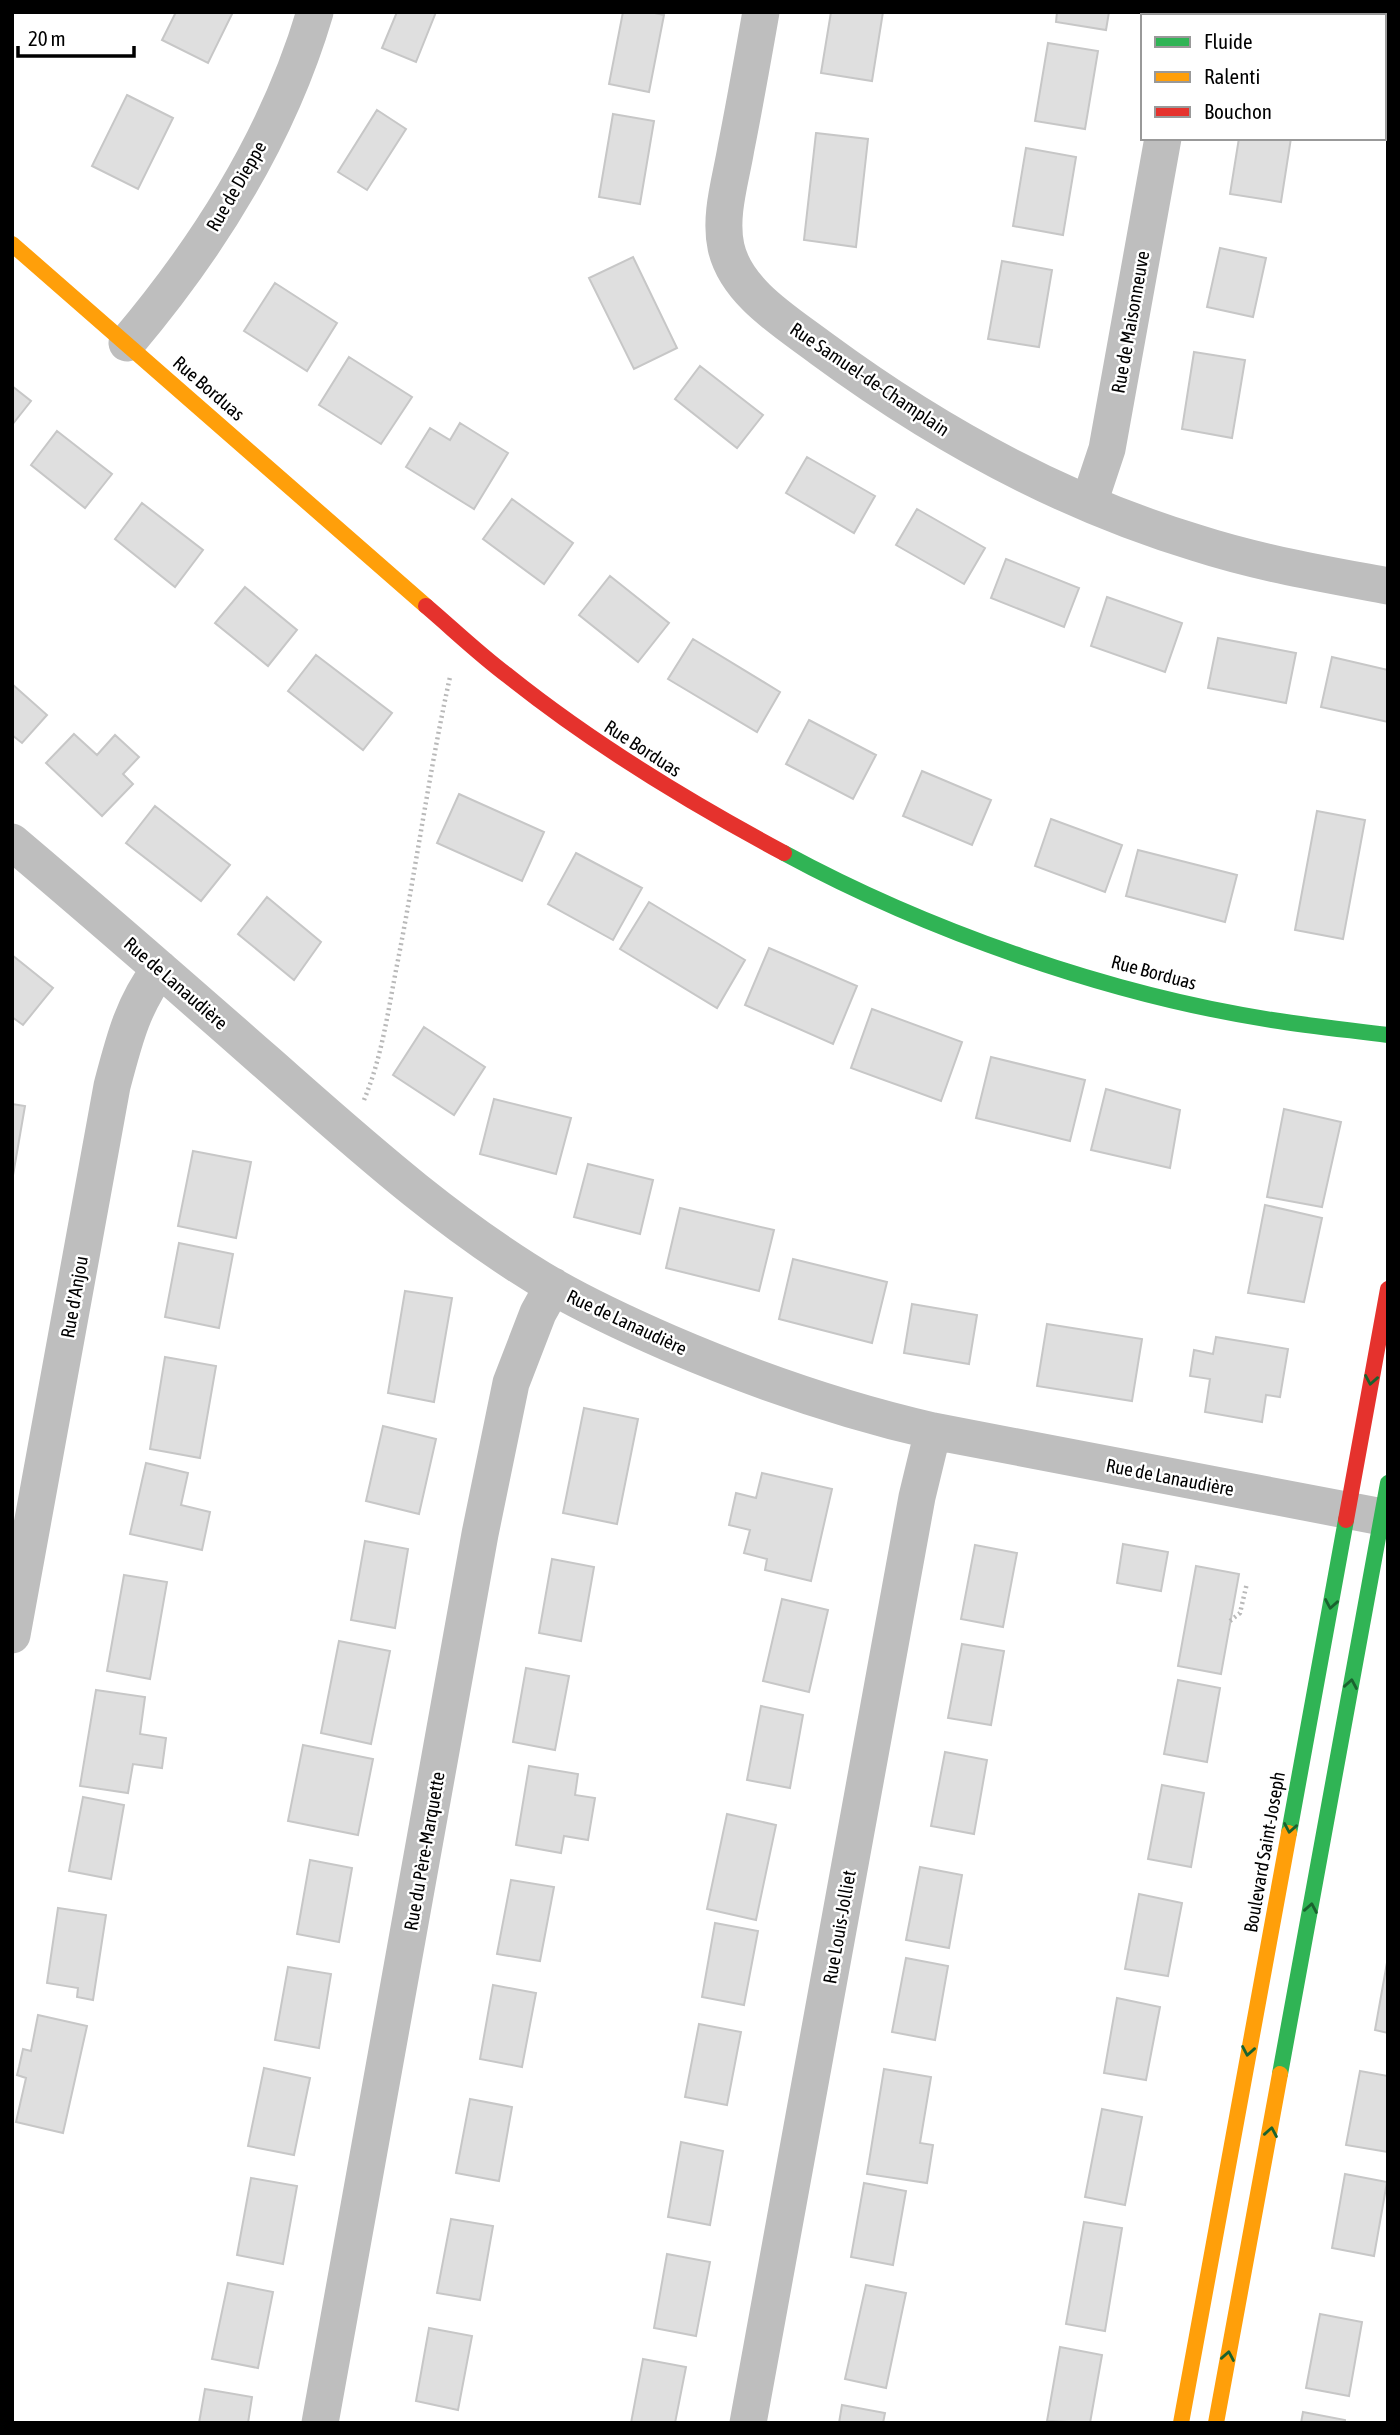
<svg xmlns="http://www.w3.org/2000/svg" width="1400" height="2435" font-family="'Asap Condensed',sans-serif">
	<rect width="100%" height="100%" fill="#fff"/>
	<path fill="#dfdfdf" stroke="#c7c7c7" stroke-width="2" d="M176 12H233L208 63 162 40Z
		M397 12H436L416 62 382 48Z
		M623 12H650L664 15 649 92 609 84Z
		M831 12H883L872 81 821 73Z
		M1057 12H1109L1106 30 1056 22Z
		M1265 12H1311L1310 16H1265Z
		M1048 43 1098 51 1085 129 1035 121Z
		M127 95 173 118 138 189 92 166Z
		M377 110 406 129 367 190 338 172Z
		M613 114 654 121 640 204 599 197Z
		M816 133 868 139 856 247 804 240Z
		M1239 138H1291L1281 202 1230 194Z
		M1026 148 1076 157 1063 235 1013 226Z
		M1220 248 1266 258 1253 317 1207 307Z
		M633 257 677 348 634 369 589 278Z
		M1002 261 1052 270 1039 347 988 339Z
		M275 283 337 323 307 371 244 331Z
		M1194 352 1245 360 1232 438 1182 429Z
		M349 357 412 397 381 444 319 405Z
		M700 366 763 415 737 448 675 399Z
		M12 386 31 401 12 425Z
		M460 423 508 453 474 509 406 467 430 428 450 440Z
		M57 431 112 474 85 508 31 465Z
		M807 457 875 496 854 533 786 493Z
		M512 499 573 543 544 584 483 539Z
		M142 503 203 550 175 587 115 539Z
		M917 509 985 548 964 584 896 545Z
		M1006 559 1079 588 1064 627 991 598Z
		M610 576 669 623 638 662 579 615Z
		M245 587 297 630 268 666 215 623Z
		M1107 597 1182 623 1165 672 1091 646Z
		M1218 638 1296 653 1286 703 1208 688Z
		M693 639 780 692 757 732 668 679Z
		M316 655 392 713 363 750 288 691Z
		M1332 657 1388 670V722L1321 707Z
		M12 684 47 715 22 743 12 735Z
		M809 720 876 755 853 799 786 764Z
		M74 734 97 755 115 735 139 757 123 774 133 784 102 816 46 763Z
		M922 771 991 800 972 845 903 816Z
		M459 794 544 832 522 881 437 843Z
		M155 806 230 865 201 901 126 843Z
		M1317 811 1365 820 1343 939 1295 930Z
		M1051 819 1122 845 1105 892 1035 866Z
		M1138 850 1237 875 1225 922 1126 896Z
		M576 853 642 888 613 940 548 904Z
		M267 897 321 942 294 980 238 934Z
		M649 902 745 960 717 1008 620 949Z
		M769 948 857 986 833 1044 745 1005Z
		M12 955 53 988 23 1025 12 1017Z
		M872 1009 962 1042 941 1101 851 1068Z
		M424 1027 485 1067 454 1115 393 1075Z
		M991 1057 1085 1080 1070 1141 976 1118Z
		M1106 1089 1180 1110 1170 1168 1091 1150Z
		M494 1099 571 1118 556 1174 480 1154Z
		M12 1104 25 1106 12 1181Z
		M1284 1109 1341 1122 1322 1207 1267 1197Z
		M193 1151 251 1162 236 1238 178 1226Z
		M588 1164 653 1180 640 1234 574 1217Z
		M1265 1205 1322 1218 1304 1302 1248 1293Z
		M680 1208 774 1230 759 1291 666 1268Z
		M179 1243 233 1254 219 1328 165 1317Z
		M793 1259 887 1282 872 1343 779 1319Z
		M405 1291 452 1298 434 1402 388 1393Z
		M912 1304 977 1315 969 1364 904 1353Z
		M1047 1324 1142 1339 1132 1401 1037 1386Z
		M1216 1337 1288 1349 1280 1397 1266 1395 1262 1422 1205 1412 1210 1379 1190 1376 1194 1350 1213 1354Z
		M165 1357 216 1366 200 1458 150 1449Z
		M584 1408 638 1419 617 1524 563 1513Z
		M383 1426 436 1439 419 1514 366 1501Z
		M146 1463 188 1473 181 1505 210 1512 202 1550 130 1534Z
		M762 1473 832 1489 811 1581 765 1570 767 1559 744 1553 750 1530 729 1525 736 1493 756 1498Z
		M365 1541 408 1549 395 1628 351 1620Z
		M1123 1544 1168 1552 1161 1591 1117 1583Z
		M975 1545 1017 1553 1003 1627 961 1619Z
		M552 1559 594 1567 581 1641 539 1633Z
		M1196 1566 1239 1574 1221 1674 1178 1666Z
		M124 1575 167 1582 150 1679 107 1671Z
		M782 1599 828 1610 809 1692 763 1681Z
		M339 1641 390 1651 371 1744 321 1733Z
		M962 1644 1004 1651 991 1725 948 1718Z
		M526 1668 569 1676 555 1750 513 1742Z
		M1178 1680 1220 1688 1207 1762 1164 1754Z
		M96 1690 145 1697 140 1734 166 1738 162 1768 133 1764 128 1793 80 1786Z
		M761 1706 803 1715 790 1788 747 1780Z
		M303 1745 373 1759 358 1835 288 1821Z
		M945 1752 987 1760 974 1834 931 1826Z
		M529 1766 578 1774 575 1795 595 1798 588 1840 564 1836 561 1853 516 1845Z
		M1162 1785 1204 1793 1191 1867 1148 1859Z
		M83 1797 124 1805 111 1879 69 1871Z
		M727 1814 776 1825 756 1920 707 1909Z
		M310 1860 352 1868 339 1942 297 1934Z
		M920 1867 962 1875 949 1948 906 1940Z
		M511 1880 554 1887 540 1961 497 1954Z
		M1139 1894 1182 1903 1168 1976 1125 1969Z
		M58 1908 106 1915 93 2000 77 1997 78 1988 47 1983Z
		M715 1923 758 1931 744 2005 702 1997Z
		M1388 1957V2033L1375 2030Z
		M906 1958 948 1966 935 2040 892 2032Z
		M288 1967 331 1974 319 2048 275 2040Z
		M493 1985 536 1993 522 2067 480 2059Z
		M1117 1998 1160 2007 1146 2080 1104 2073Z
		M38 2015 87 2026 63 2133 16 2122 26 2078 17 2075 19 2067 23 2049 31 2051Z
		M699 2024 741 2032 727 2105 685 2097Z
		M264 2068 310 2078 294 2155 248 2146Z
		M884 2069 931 2077 920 2143 933 2145 927 2183 867 2174Z
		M1360 2071 1388 2076V2152L1346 2145Z
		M470 2099 512 2107 499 2181 456 2173Z
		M1102 2109 1142 2117 1125 2205 1085 2197Z
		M681 2142 723 2151 710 2225 668 2217Z
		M1345 2174 1387 2182 1374 2256 1332 2248Z
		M251 2178 297 2186 283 2264 237 2255Z
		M864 2183 906 2191 893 2265 851 2257Z
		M451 2219 493 2226 480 2300 437 2293Z
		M1084 2222 1122 2228 1105 2331 1066 2324Z
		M667 2254 710 2262 696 2336 654 2328Z
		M228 2283 273 2292 258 2368 212 2359Z
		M866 2285 906 2293 886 2388 845 2379Z
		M1320 2314 1362 2322 1349 2396 1306 2388Z
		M429 2328 472 2336 458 2410 416 2401Z
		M1060 2347 1102 2355 1090 2423 1047 2421Z
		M643 2359 686 2367 675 2423H631Z
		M205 2389 252 2397 248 2423H199Z
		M842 2405 885 2413 883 2423H839Z
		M1303 2412 1345 2420V2423H1301Z"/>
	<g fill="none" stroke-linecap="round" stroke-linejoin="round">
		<path stroke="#b9b9b9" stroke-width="4.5" stroke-dasharray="2 3.5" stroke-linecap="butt" d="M364 1100C382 1057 388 1011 397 965 416 869 429 772 450 677
			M1230 1621 1240 1613 1247 1583"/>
		<path stroke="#bebebe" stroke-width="37" d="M761 12C753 57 745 103 736 148 731 179 719 215 726 247 736 293 788 323 822 349 936 433 1061 502 1197 543 1259 563 1324 574 1388 586
			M1186 16V12
			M127 343C209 246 279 134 315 12
			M1089 503 1107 449 1163 138
			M12 842C97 914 181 987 265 1061 357 1142 448 1225 554 1287 591 1308 630 1326 669 1343 755 1380 841 1410 933 1431L1377 1516
			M12 1635 112 1086C124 1041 132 1006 160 969
			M320 2423 480 1534 511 1383 538 1313 553 1286
			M748 2423 917 1497 933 1431"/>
		<path stroke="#30b455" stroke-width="16" d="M784 853C928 931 1110 995 1272 1020 1310 1026 1349 1030 1388 1035
			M1289 1833 1346 1520
			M1280 2074 1388 1483"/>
		<path stroke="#ff9f0a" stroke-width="16" d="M12 244 426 606
			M1181 2423 1289 1833
			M1216 2423 1280 2074"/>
		<path stroke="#e5322d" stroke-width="16" d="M426 606C453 629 479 654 507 675 593 744 687 801 784 853
			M1346 1520 1388 1289"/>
	</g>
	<defs><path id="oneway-chevron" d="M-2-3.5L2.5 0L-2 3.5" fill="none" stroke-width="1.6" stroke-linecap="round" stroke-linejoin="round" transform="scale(1.75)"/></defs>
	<g stroke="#1a632f">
		<use href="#oneway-chevron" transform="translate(1371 1380) rotate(100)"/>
		<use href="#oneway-chevron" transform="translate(1331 1604) rotate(100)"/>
		<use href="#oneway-chevron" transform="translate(1351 1684) rotate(-80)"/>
		<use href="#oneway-chevron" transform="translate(1290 1828) rotate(100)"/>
		<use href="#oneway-chevron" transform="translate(1311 1908) rotate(-80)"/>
		<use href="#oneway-chevron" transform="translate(1248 2051) rotate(100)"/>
		<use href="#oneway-chevron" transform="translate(1271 2132) rotate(-80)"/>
		<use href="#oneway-chevron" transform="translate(1228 2356) rotate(-80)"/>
	</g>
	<g text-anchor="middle" stroke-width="5" stroke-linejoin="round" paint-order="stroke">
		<g font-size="19" fill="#000" stroke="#fff">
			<text transform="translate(236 186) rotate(-60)" y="7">Rue de Dieppe</text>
			<text transform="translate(1130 322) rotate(-80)" y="7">Rue de Maisonneuve</text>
			<text transform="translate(870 379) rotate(34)" y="7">Rue Samuel-de-Champlain</text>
			<text transform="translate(209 388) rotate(41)" y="7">Rue Borduas</text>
			<text transform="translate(643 748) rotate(33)" y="7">Rue Borduas</text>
			<text transform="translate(1154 972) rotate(15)" y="7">Rue Borduas</text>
			<text transform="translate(176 983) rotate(41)" y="7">Rue de Lanaudière</text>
			<text transform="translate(74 1297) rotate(-80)" y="7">Rue d'Anjou</text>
			<text transform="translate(627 1322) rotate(25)" y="7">Rue de Lanaudière</text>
			<text transform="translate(1170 1477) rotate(11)" y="7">Rue de Lanaudière</text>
			<text transform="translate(424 1851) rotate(-80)" y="7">Rue du Père-Marquette</text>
			<text transform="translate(1264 1852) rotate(-80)" y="7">Boulevard Saint-Joseph</text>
			<text transform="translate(839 1927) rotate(-80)" y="7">Rue Louis-Jolliet</text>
		</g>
	</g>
	<rect width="1400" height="2435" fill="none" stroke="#000000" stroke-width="28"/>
	<rect x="1141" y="14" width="245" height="126" fill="#ffffff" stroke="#999999" stroke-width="2"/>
	<rect x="1155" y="37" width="35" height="10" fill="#30b455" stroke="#999999" stroke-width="2"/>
	<text x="1204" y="49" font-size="21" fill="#000000">Fluide</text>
	<rect x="1155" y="72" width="35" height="10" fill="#ff9f0a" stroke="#999999" stroke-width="2"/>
	<text x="1204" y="84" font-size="21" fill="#000000">Ralenti</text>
	<rect x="1155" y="107" width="35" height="10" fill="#e5322d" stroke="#999999" stroke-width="2"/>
	<text x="1204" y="119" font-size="21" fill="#000000">Bouchon</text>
	<path d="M18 46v10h116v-10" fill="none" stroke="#000000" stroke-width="3.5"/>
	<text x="28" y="46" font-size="21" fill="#000000" stroke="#ffffff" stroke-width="5" paint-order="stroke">20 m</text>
</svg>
